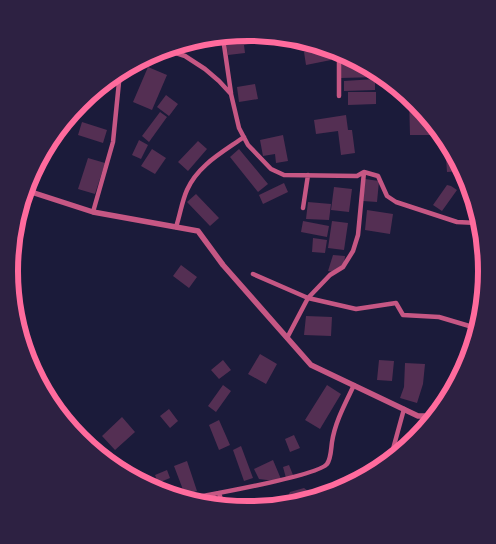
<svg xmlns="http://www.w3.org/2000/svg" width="496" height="544" font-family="'Times New Roman',serif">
	<rect width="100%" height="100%" fill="#1b1b3a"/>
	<path fill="#542f53" d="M250 39 251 44 244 45 245 53 228 55 226 42Z
		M326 48 329 49 331 60 306 65 304 52Z
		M357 62 378 77 341 78 340 63Z
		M148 67 167 75 152 110 133 102Z
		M375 79V90L344 91V81Z
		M255 84 258 99 239 102 237 87Z
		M348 92H376V104L348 105Z
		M166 95 178 104 169 116 157 107Z
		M409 97 417 103 438 135H410Z
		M160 112 167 117 149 142 142 136Z
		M346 115 348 130H352L355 153 341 155 338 131 316 134 314 120Z
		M82 122 107 130 103 143 78 135Z
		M283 135 288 161 276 163 275 154 263 156 260 140Z
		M139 140 148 145 141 159 132 155Z
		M198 141 207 149 188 171 178 162Z
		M445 144 449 151 463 171 447 172Z
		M152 149 166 158 155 174 141 166Z
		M239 149 268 184 258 192 230 157Z
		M88 158 105 163 95 194 78 189Z
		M365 179 379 181 377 202 363 201Z
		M284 183 288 192 263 204 259 195Z
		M447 185 451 186 457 190 442 211 433 205Z
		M334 187 352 189 349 212 331 210Z
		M196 194 219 218 210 226 187 202Z
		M308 202 331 204 329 220 306 219Z
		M367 210 393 214 390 234 365 230Z
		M303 221 329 226 327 237 301 232Z
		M332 221 348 223 344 250 328 248Z
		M313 238 327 240 325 253 312 252Z
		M333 255 345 256 344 265 334 272 328 271Z
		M181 265 197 277 189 288 173 276Z
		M306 316 332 317 331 336 304 335Z
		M260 354 277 364 266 384 248 374Z
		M223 360 231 370 219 379 211 370Z
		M379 360 394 361 392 381 377 380Z
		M405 363 425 364 423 384 417 403 400 398 404 387Z
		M223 385 231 391 216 412 208 406Z
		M327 385 341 394 320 429 305 420Z
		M169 409 178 421 170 428 160 416Z
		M122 417 135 432 115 450 102 436Z
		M219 420 230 445 219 450 209 425Z
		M294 435 300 448 290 452 285 439Z
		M241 446 253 478 244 481 233 450Z
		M273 460 281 479 275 481 259 479 254 469Z
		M187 461 197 491 185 495 174 466Z
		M289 465 293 475 286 478 283 467Z
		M167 470 170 478 158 483 155 475Z
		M304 488 313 495 311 499 284 504 290 492Z"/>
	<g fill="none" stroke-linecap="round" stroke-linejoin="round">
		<path stroke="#c65784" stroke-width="4.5" d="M223 38 231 93
			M164 49 185 56 205 69 219 81 231 94 239 128 248 145 271 169 284 175 357 176 364 172 378 176 387 196 396 202 457 222 477 223
			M339 51V96
			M303 208 308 175
			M93 212 113 142 119 82V76
			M176 227C180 215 182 201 187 190 198 165 223 152 244 137
			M253 274 308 298 356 309 396 303 403 315 439 317 476 328
			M287 338 308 298 330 275 343 267 353 251 358 235 364 172
			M438 410 475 333
			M390 460 404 409
			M219 493 223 506
			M187 499C208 495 318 476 327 464 331 459 331 449 332 442 335 422 345 404 354 385"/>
		<path stroke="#c65784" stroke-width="5.5" d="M25 190 93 212 198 231 223 265 311 365 418 416H434"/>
	</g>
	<path d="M0 0H496V544H0ZM18 271a230 230 0 1 1 460 0a230 230 0 1 1-460 0Z" fill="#2d2142" fill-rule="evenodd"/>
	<path fill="none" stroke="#ff6b9d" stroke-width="6" d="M18 271a230 230 0 1 1 460 0a230 230 0 1 1-460 0Z"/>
</svg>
